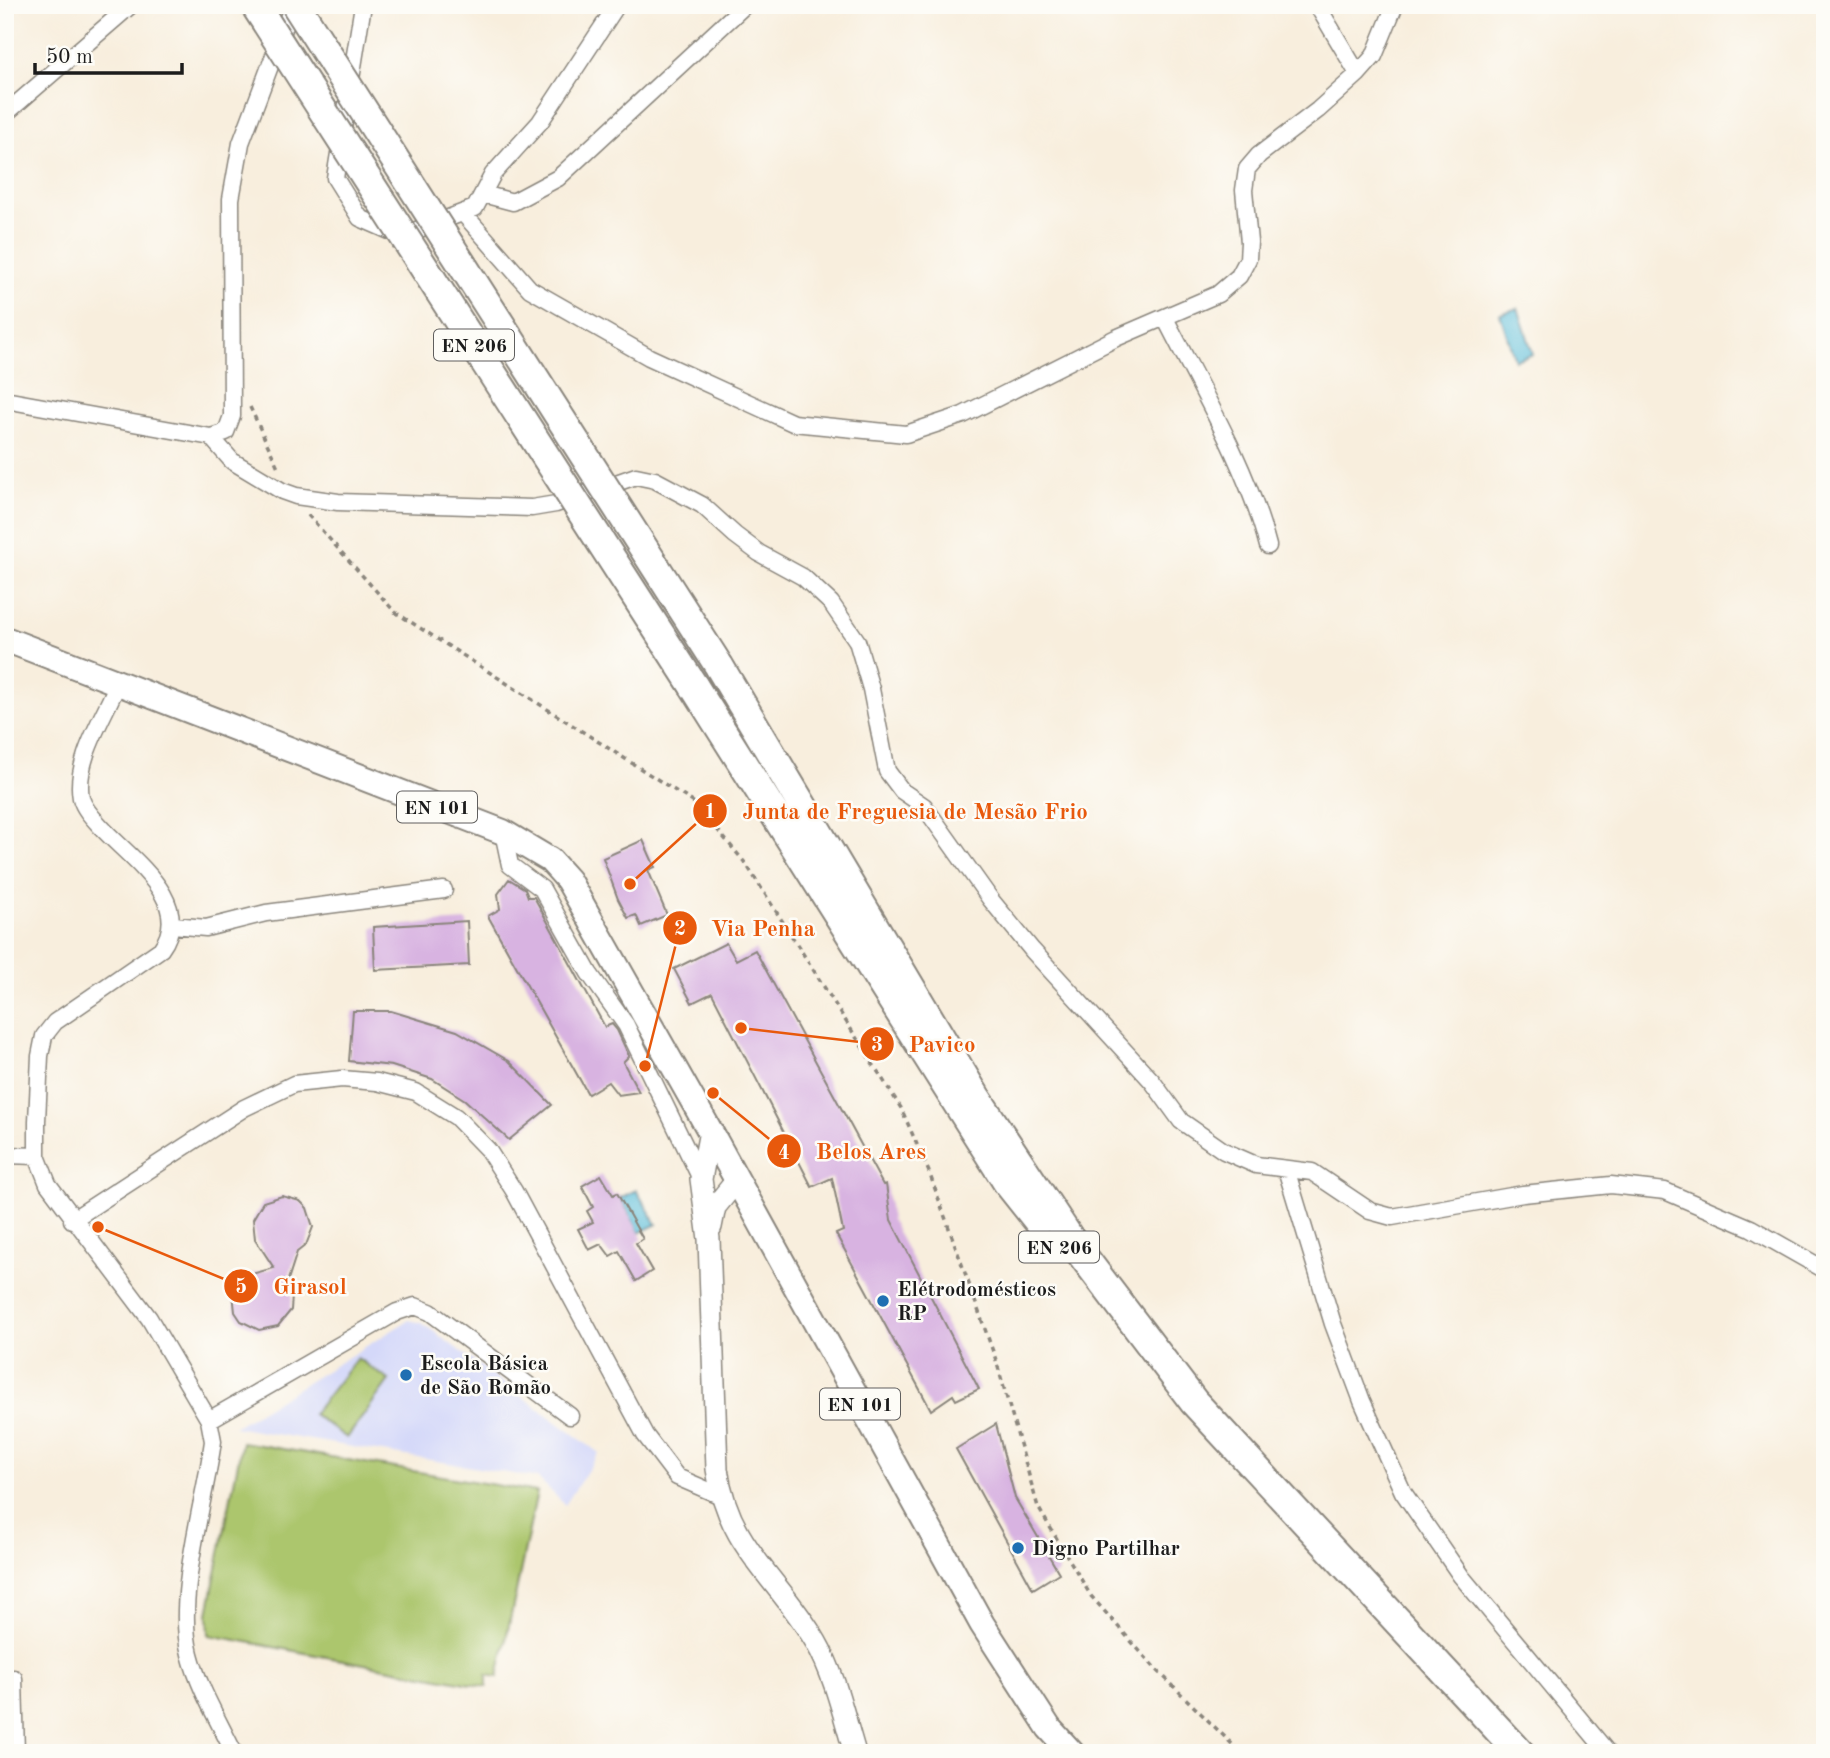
<svg xmlns="http://www.w3.org/2000/svg" width="1830" height="1758" font-family="'Old Standard TT',serif">
	<rect width="100%" height="100%" fill="#fdfcf7"/>
	<filter id="ink" filterUnits="userSpaceOnUse"><feTurbulence type="fractalNoise" baseFrequency=".0143" numOctaves="2"/><feDisplacementMap in="SourceGraphic" scale="14" xChannelSelector="R" yChannelSelector="G"/><feConvolveMatrix kernelMatrix="1 2 1 2 8 2 1 2 1" color-interpolation-filters="sRGB"/></filter>
	<filter id="wash" filterUnits="userSpaceOnUse"><feTurbulence type="fractalNoise" baseFrequency=".00686" numOctaves="4" result="noise"/><feDisplacementMap in="SourceGraphic" scale="28" xChannelSelector="R" yChannelSelector="G"/><feGaussianBlur stdDeviation="1.57" result="paint"/><feColorMatrix in="noise" values="0 0 0 0 0 0 0 0 0 0 0 0 0 0 0 0 0 1.4 0 .05"/><feComposite in="paint" operator="in"/></filter>
	<g filter="url(#wash)">
		<rect width="100%" height="100%" fill="#f8eedd"/>
		<path fill="#d4d8f9" d="M409 1320 422 1323 599 1453 565 1505 538 1478 234 1427Z"/>
		<path fill="#acc66d" stroke="#647144" stroke-width="2" d="M357 1358 389 1380 347 1438 313 1414Z
			M242 1442 537 1492 498 1677 487 1675V1687L209 1635 208 1613Z"/>
		<path fill="#5bbdd9" stroke="#3c6c7a" stroke-width="2" d="M1518 308 1533 354 1515 360 1500 314Z
			M636 1190 657 1224 639 1233 620 1198Z"/>
		<g id="blocks">
			<path fill="#d8b3e1" d="M643 840 655 867 648 870 667 915 641 926 636 915 628 918 618 899 603 858Z
				M509 879 525 889 528 897H534L605 1027 612 1024 617 1030 629 1056 623 1062 639 1092 618 1095 608 1082 588 1094 488 916 500 909 498 894Z
				M467 921 469 965 375 970 373 927Z
				M726 943 736 960 755 950 883 1185 886 1184 891 1220 979 1389 956 1400 953 1395 931 1410 836 1234 843 1231 832 1178 812 1187 712 993 692 1003 674 969Z
				M353 1011H391L457 1031 509 1061 552 1105 509 1140 465 1100 432 1079 392 1066 349 1061Z
				M601 1175 613 1195 617 1193 643 1239 636 1243 652 1271 636 1281 619 1251 610 1256 601 1244 589 1250 578 1229 593 1222 587 1211 593 1207 582 1186Z
				M282 1196 300 1201 307 1208 313 1227 306 1245 297 1252 287 1283 292 1295 291 1310 278 1326 259 1330 241 1321 235 1312 233 1293 244 1276 274 1268 255 1239 253 1219 263 1202Z
				M996 1424 1015 1498 1059 1573 1033 1589 956 1449Z"/>
		</g>
	</g>
	<g filter="url(#ink)">
		<use href="#blocks" fill-opacity="0" stroke="#8a857c" stroke-width="2"/>
		<g fill="none" stroke-linecap="round" stroke-linejoin="round">
			<g stroke="#8a857c" stroke-width="19">
				<path id="street" d="M363 5 335 178 360 218 401 236 475 208 493 174 540 122 617 5
					M1317 5 1358 74
					M5 114 131 5
					M483 194 513 202 558 178 745 5
					M463 213 530 289 649 357 793 423 906 434 963 415 1116 338 1218 294 1239 276 1248 259 1249 242 1244 190 1247 169 1259 155 1318 110 1358 74 1374 56 1395 5
					M1165 318C1202 391 1247 466 1268 546
					M5 400 211 437 226 432 232 416 231 199 241 143 293 5
					M211 437 232 461 282 491 296 496 338 502 532 508 556 504 636 476 655 480 702 505 735 535 759 553 803 577 831 603 857 641 871 689 887 771 902 791 924 806 991 900 1032 950 1152 1081 1181 1121 1224 1151 1256 1165 1312 1172 1370 1211 1392 1217 1523 1194 1611 1185 1665 1191 1751 1228 1825 1270
					M118 683C104 717 74 761 81 798 84 810 95 820 103 829 132 860 195 903 161 949L55 1022 44 1036 40 1056 37 1121V1156L48 1184 149 1318 209 1420 213 1441C205 1501 175 1598 190 1654 199 1689 219 1721 234 1753
					M503 832 510 865 542 889 589 973 626 1025 702 1181
					M173 925 206 928 266 913 444 890
					M5 1155 37 1156
					M1286 1169 1333 1324 1362 1401 1403 1492 1461 1576 1608 1753
					M72 1220 244 1108 294 1084 342 1079 377 1082 416 1092 456 1117 488 1150 514 1191 645 1435 677 1477 721 1496
					M209 1420 397 1312 415 1306 430 1312 570 1416
					M14 1678 16 1753"/>
			</g>
			<g stroke="#8a857c" stroke-width="24">
				<path id="secondary" d="M710 1131 701 1179 709 1239 717 1469C728 1548 778 1577 816 1642 835 1675 844 1717 855 1753
					M711 1227 715 1207 737 1180"/>
			</g>
			<g stroke="#8a857c" stroke-width="28">
				<path id="primary" d="M5 639 503 832 550 860 568 880 710 1131 982 1624 1049 1728 1072 1753"/>
			</g>
			<g stroke="#8a857c" stroke-width="32">
				<path id="highway" d="M719 666 976 1097 1070 1239 1194 1402 1520 1753
					M693 685 1007 1182 1038 1221"/>
			</g>
			<path stroke="#8a857c" stroke-width="3.5" stroke-dasharray="5 5" stroke-linecap="butt" d="M250 407 278 467
				M308 515 395 612 696 804 746 864 901 1108 929 1172 996 1360 1038 1507 1091 1596 1154 1667 1241 1753"/>
			<use href="#street" stroke="#fff" stroke-width="16"/>
			<use href="#secondary" stroke="#fff" stroke-width="21"/>
			<use href="#primary" stroke="#fff" stroke-width="24"/>
			<use href="#highway" stroke="#fff" stroke-width="28"/>
			<g stroke="#8a857c" stroke-width="32" stroke-linecap="butt">
				<path id="highway-bridge" d="M255 5 693 685
					M296 5 719 666"/>
			</g>
			<use href="#highway-bridge" stroke="#fff" stroke-width="28"/>
		</g>
	</g>
	<g fill="#1f6fb2" stroke="#fdfcf7" stroke-width="2.5">
		<circle cx="883" cy="1301" r="7"/>
		<circle cx="406" cy="1375" r="7"/>
		<circle cx="1018" cy="1548" r="7"/>
	</g>
	<g text-anchor="middle" stroke-width="5" stroke-linejoin="round" paint-order="stroke">
		<g fill="#fdfcf7" stroke="#605f5e" stroke-width="2">
			<rect x="434" y="329.5" width="80" height="31" rx="5"/>
			<rect x="397" y="791.5" width="80" height="31" rx="5"/>
			<rect x="1019" y="1231.5" width="80" height="31" rx="5"/>
			<rect x="820" y="1388.5" width="80" height="31" rx="5"/>
		</g>
		<g font-size="19" font-weight="bold" fill="#1c1c1c">
			<text x="474" y="352">EN 206</text>
			<text x="437" y="814">EN 101</text>
			<text x="1059" y="1254">EN 206</text>
			<text x="860" y="1411">EN 101</text>
		</g>
		<g font-size="21" font-weight="bold" fill="#1c1c1c" stroke="#fdfcf7" text-anchor="start">
			<text x="897" y="1296">Elétrodomésticos<tspan x="897" dy="24">RP</tspan></text>
			<text x="420" y="1370">Escola Básica<tspan x="420" dy="24">de São Romão</tspan></text>
			<text x="1032" y="1555">Digno Partilhar</text>
		</g>
	</g>
	<path fill="none" stroke="#e8590c" stroke-width="2.5" d="M630 884L710 811M645 1066L680 928M741 1028L877 1044M713 1093L784 1151M98 1227L241 1286"/>
	<g fill="#e8590c" stroke="#fdfcf7" stroke-width="2.5">
		<circle cx="630" cy="884" r="7"/>
		<circle cx="645" cy="1066" r="7"/>
		<circle cx="741" cy="1028" r="7"/>
		<circle cx="713" cy="1093" r="7"/>
		<circle cx="98" cy="1227" r="7"/>
		<circle cx="710" cy="811" r="18"/>
		<circle cx="680" cy="928" r="18"/>
		<circle cx="877" cy="1044" r="18"/>
		<circle cx="784" cy="1151" r="18"/>
		<circle cx="241" cy="1286" r="18"/>
	</g>
	<g font-size="21" text-anchor="middle" font-weight="bold" fill="#fff">
		<text x="710" y="818">1</text>
		<text x="680" y="935">2</text>
		<text x="877" y="1051">3</text>
		<text x="784" y="1159">4</text>
		<text x="241" y="1293">5</text>
	</g>
	<g font-size="23" text-anchor="middle" font-weight="bold" fill="#e8590c" stroke="#fdfcf7" stroke-width="5" stroke-linejoin="round" paint-order="stroke">
		<text x="915" y="819">Junta de Freguesia de Mesão Frio</text>
		<text x="763" y="936">Via Penha</text>
		<text x="942" y="1052">Pavico</text>
		<text x="871" y="1159">Belos Ares</text>
		<text x="310" y="1294">Girasol</text>
	</g>
	<rect width="1830" height="1758" fill="none" stroke="#fdfcf7" stroke-width="28"/>
	<path d="M35 63v10h147v-10" fill="none" stroke="#1c1c1c" stroke-width="3.5"/>
	<text x="46" y="63" font-size="21" fill="#1c1c1c" stroke="#fdfcf7" stroke-width="5" paint-order="stroke">50 m</text>
</svg>
